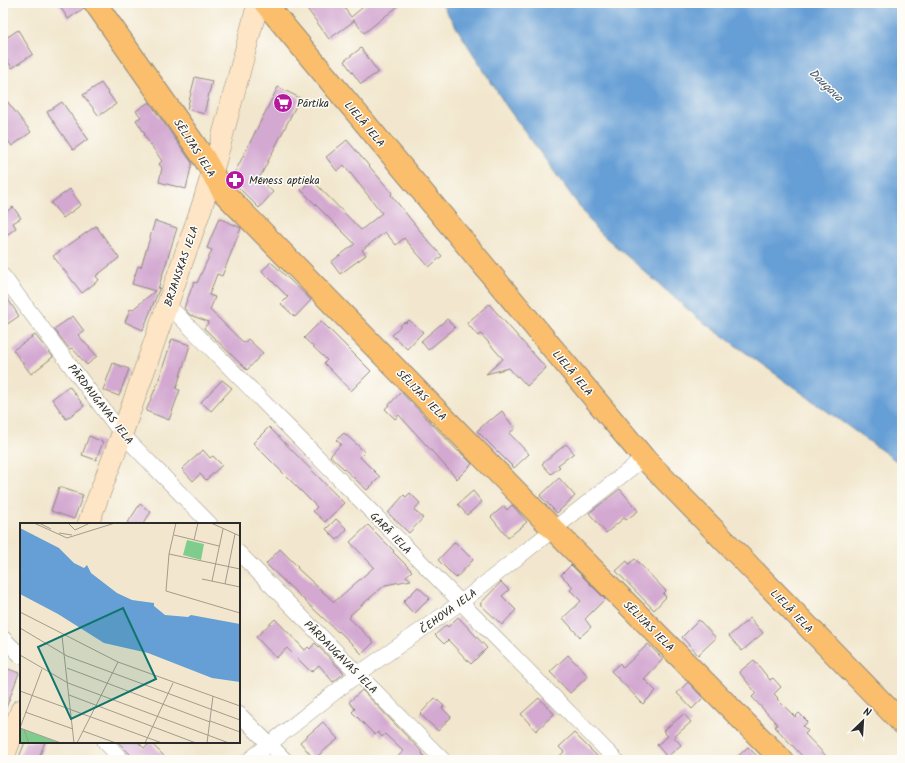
<svg xmlns="http://www.w3.org/2000/svg" width="905" height="763" font-family="Kalam,sans-serif">
	<rect width="100%" height="100%" fill="#fdfcf7"/>
	<filter id="ink" filterUnits="userSpaceOnUse"><feTurbulence type="fractalNoise" baseFrequency=".025" numOctaves="2"/><feDisplacementMap in="SourceGraphic" scale="8" xChannelSelector="R" yChannelSelector="G"/><feConvolveMatrix kernelMatrix="1 2 1 2 8 2 1 2 1" color-interpolation-filters="sRGB"/></filter>
	<filter id="wash" filterUnits="userSpaceOnUse"><feTurbulence type="fractalNoise" baseFrequency=".012" numOctaves="4" result="noise"/><feDisplacementMap in="SourceGraphic" scale="16" xChannelSelector="R" yChannelSelector="G"/><feGaussianBlur stdDeviation="0.9" result="paint"/><feColorMatrix in="noise" values="0 0 0 0 0 0 0 0 0 0 0 0 0 0 0 0 0 1.4 0 .05"/><feComposite in="paint" operator="in"/></filter>
	<g filter="url(#wash)">
		<rect width="100%" height="100%" fill="#f2e7ce"/>
		<path fill="#669fd5" stroke="#486580" d="M441 3H902V465L699 319 596 229 507 107Z"/>
		<g id="blocks">
			<path fill="#d3a8d1" d="M58 3H83L84 8 68 19Z
				M303 3H341L351 17 368 3H402L364 33 353 19 354 21 329 39Z
				M18 30 33 54 12 68 3 54V40Z
				M361 48 378 72 361 84 344 61Z
				M195 77 212 81 204 114 187 109Z
				M101 83 116 104 99 116 83 95Z
				M278 87 300 98 259 179 273 192 259 208 231 180Z
				M3 96 31 132 12 146 3 134Z
				M62 102 88 139 73 150 47 112Z
				M149 102 192 163 186 189 159 182 162 168 159 164 162 161 144 135 145 134 136 120 141 117 136 111Z
				M347 140 392 193 391 195 429 242 442 256 429 267 404 238 396 245 385 232 362 250 366 255 340 274 331 262 355 244 301 190 312 180 361 230 382 213 344 165 337 171 326 157Z
				M70 189 81 205 63 218 51 203Z
				M13 207 21 218 13 223 16 228 3 238V208L6 212Z
				M219 218 241 228 222 276 217 274 209 295 215 297 210 310 244 343 248 339 263 353 247 370 204 328 209 322 190 315 184 308 194 282 197 283 212 250 207 248Z
				M155 221 177 228 158 289 160 287 143 330 125 322 130 309 132 310 155 291 132 284 138 266 141 267Z
				M96 226 119 258 96 276 99 280 82 293 53 256Z
				M271 262 311 300 295 317 281 304 288 297 262 271Z
				M3 292 19 316 3 327Z
				M489 304 546 368 527 386 518 376 517 377 509 368 486 374 503 359 481 334 478 336 467 323Z
				M73 316 84 331 78 335 97 356 87 365 72 348 70 349 68 347 54 329Z
				M447 319 455 328 428 350 421 341Z
				M409 320 423 332 407 349 392 335 404 322 406 323Z
				M321 321 371 371 351 391 324 363 327 360 304 338Z
				M35 335 53 357 31 374 13 350Z
				M172 339 190 345 176 389 180 390 169 420 146 411 158 382Z
				M113 363 129 369 119 396 103 390Z
				M222 380 232 388 211 411 201 402Z
				M69 386 84 406 66 419 52 399Z
				M401 392 459 452V451L472 464 457 479 399 415 395 419 385 409Z
				M502 411 515 429 509 433 529 454 514 468 477 431 490 419 491 420Z
				M269 427 344 503 325 522 313 511 317 507 253 443Z
				M344 433 365 452 360 457 380 477 367 490 330 456 341 444 336 440Z
				M89 436 103 442 96 460 82 455Z
				M566 444 574 453 558 465 560 467 551 474 542 464Z
				M203 450 210 458 213 456 222 465 206 480 200 474 193 481 182 469Z
				M559 478 575 496 557 513 540 496Z
				M59 487 83 495 74 519 51 511Z
				M620 489 638 511 626 520 624 518 606 533 589 513Z
				M473 491 482 502 467 515 458 504Z
				M410 493 420 503 414 510 423 518 409 533 388 513 404 495 406 497Z
				M140 504 151 512 143 524H127Z
				M512 505 527 522 508 538 491 517 504 506 507 510Z
				M336 519 347 529 337 540 326 529Z
				M368 525 394 551 393 552 412 571 406 576 411 580 385 585 350 615 351 616 349 618 374 642 362 654 339 631 338 632 266 564 280 549 298 567 297 568 334 602 374 567 350 542Z
				M455 542 473 560 456 578 438 560Z
				M635 559 666 591 663 594 666 597 654 610 616 571 627 561 629 564Z
				M571 565 605 599 585 619 591 627 580 637 563 618 581 601 570 590 573 587 561 575Z
				M501 582 509 590 502 596 516 610 502 625 480 604Z
				M418 587 430 598 414 614 403 602Z
				M458 617 487 648 471 664 448 640 444 644 435 635 446 625 448 627Z
				M750 618 763 633 742 651 729 636Z
				M275 619 305 650 308 647 310 649 315 643 344 673 333 682 319 665 311 672 287 648 276 658 256 637Z
				M699 620 716 638 698 655 682 637Z
				M648 644 663 659 644 679 656 691 643 704 611 671 620 663 623 668Z
				M568 655 588 676 570 693 550 672Z
				M754 660 770 680 773 678 781 687 774 694 778 698 777 699 795 717 799 713 808 722 803 726 808 731 805 734 830 760H806L775 727 777 724 752 697 756 693 739 672Z
				M3 667 19 673 4 713 3 712Z
				M688 682 703 698 692 709 677 693Z
				M362 690 423 753 422 754 427 760H395L403 751 385 734 382 737 378 732 375 735 352 712 355 709 349 702Z
				M435 698 444 706 442 708 451 717 438 731 420 714Z
				M539 698 554 714 536 731 521 714Z
				M684 714 691 722 674 737 681 745 667 757 657 745 668 736 663 731Z
				M323 722 338 739 314 759 300 742Z
				M574 733 601 760H555L564 752 559 747Z
				M25 742H45L38 760H18Z
				M118 742H138L144 748 151 743 168 760H133L134 758Z
				M748 747 761 760H734Z"/>
		</g>
	</g>
	<g filter="url(#ink)">
		<use href="#blocks" fill-opacity="0" stroke="#8e897c" stroke-width="1"/>
		<g fill="none" stroke-linecap="round" stroke-linejoin="round">
			<g stroke="#8e897c" stroke-width="16">
				<path id="street" d="M3 276 122 434 210 524
					M168 305 616 760
					M239 553 443 760
					M3 638 21 656
					M239 714 285 760
					M105 742 122 760
					M249 760 358 674 460 603 644 458"/>
			</g>
			<g stroke="#8e897c" stroke-width="22">
				<path id="secondary" d="M88 524 122 434 202 206 216 160 258 3
					M3 760 21 710"/>
			</g>
			<g stroke="#8e897c" stroke-width="24">
				<path id="primary" d="M95 3 204 158 223 192 553 529 782 760
					M265 3 644 458 902 723"/>
			</g>
			<use href="#street" stroke="#fff" stroke-width="15"/>
			<use href="#secondary" stroke="#fde5c5" stroke-width="21"/>
			<use href="#primary" stroke="#fabe6d" stroke-width="22"/>
		</g>
	</g>
	<defs>
		<g id="supermarket-disc" transform="scale(1)"><circle r="9.5" fill="#b5179e" stroke="#fdfcf7"/><path d="M-6-5.5h2.5l.6 2H6L4.5 2H-2.5L-4.4-4H-6ZM-1.5 3.2a1.3 1.3 0 1 0 .1 0ZM3 3.2a1.3 1.3 0 1 0 .1 0Z" fill="#fff"/></g>
		<g id="pharmacy-disc" transform="scale(1)"><circle r="9.5" fill="#b5179e" stroke="#fdfcf7"/><path d="M-2-6h4v4h4v4h-4v4h-4v-4h-4v-4h4Z" fill="#fff"/></g>
	</defs>
	<g fill-rule="evenodd">
		<use href="#supermarket-disc" x="283" y="103"/>
		<use href="#pharmacy-disc" x="235" y="180"/>
	</g>
	<g text-anchor="middle" stroke-width="3" stroke-linejoin="round" paint-order="stroke">
		<g font-size="11" fill="#2b2b2b" stroke="#fdfcf7" text-anchor="start">
			<text x="297" y="107">Pārtika</text>
			<text x="249" y="184">Mēness aptieka</text>
		</g>
		<g font-size="11" fill="#2b2b2b" stroke="#fdfcf7">
			<text transform="translate(365 124) rotate(50)" y="4">LIELĀ IELA</text>
			<text transform="translate(195 148) rotate(57)" y="4">SĒLIJAS IELA</text>
			<text transform="translate(181 266) rotate(-71)" y="4">BRJANSKAS IELA</text>
			<text transform="translate(573 373) rotate(50)" y="4">LIELĀ IELA</text>
			<text transform="translate(422 395) rotate(46)" y="4">SĒLIJAS IELA</text>
			<text transform="translate(101 404) rotate(52)" y="4">PĀRDAUGAVAS IELA</text>
			<text transform="translate(391 533) rotate(46)" y="4">GARĀ IELA</text>
			<text transform="translate(448 611) rotate(-36)" y="4">ČEHOVA IELA</text>
			<text transform="translate(792 611) rotate(46)" y="4">LIELĀ IELA</text>
			<text transform="translate(649 626) rotate(45)" y="4">SĒLIJAS IELA</text>
			<text transform="translate(341 657) rotate(45)" y="4">PĀRDAUGAVAS IELA</text>
		</g>
		<g font-size="12" font-style="italic" fill="#43596f" stroke="#fdfcf7">
			<text transform="translate(826 85) rotate(44)" y="4">Daugava</text>
		</g>
	</g>
	<g transform="translate(20 523)">
		<rect width="220" height="220" fill="#f2e7ce"/>
		<path d="M167 17 184 21 181 37 163 32ZM0 205 40 220H0Z" fill="#7ecd8c"/>
		<path d="M0 5 39 25 54 40 64 45 67 42 71 50 97 70 112 77 134 80V83L145 92 168 94 171 92 220 101V159L192 155 128 130 84 120 38 91 0 71Z" fill="#669fd5"/>
		<path fill="none" stroke="#a29c8d" stroke-width="1" d="M14 0 47 15 95 0M19 0 31 6M48 0 55 7 70 0M156 0 149 31 146 68 220 90M191 0 220 13M39 10 52 12M154 12 199 23M174 17 178 0M149 31 220 46M182 56 220 64M192 58 203 6M205 61 215 11M0 89 98 139 220 183M0 105 47 133 220 197M42 113 54 220M0 132 48 160 209 220M47 145 190 199M0 168 142 220M49 172 176 220M5 189 53 206M190 198 220 209M0 205 22 146M0 205 41 220M4 207 9 220M63 208 96 220M57 220 98 139M125 220 153 160M187 220 193 173"/>
		<path fill="#0f766e" fill-opacity="0.15" stroke="#0f766e" stroke-width="2" d="M103 85 136 156 51 196 18 124Z"/>
		<rect width="220" height="220" fill="none" stroke="#2b2b2b" stroke-width="2"/>
	</g>
	<rect width="905" height="763" fill="none" stroke="#fdfcf7" stroke-width="16"/>
	<g transform="translate(863 721) rotate(25)" stroke="#fdfcf7" stroke-width="3" paint-order="stroke">
	<path d="M0-3L7 15L0 10L-7 15Z" fill="#2b2b2b"/>
	<text y="-6" font-size="11" font-weight="bold" text-anchor="middle" fill="#2b2b2b">N</text>
	</g>
</svg>
